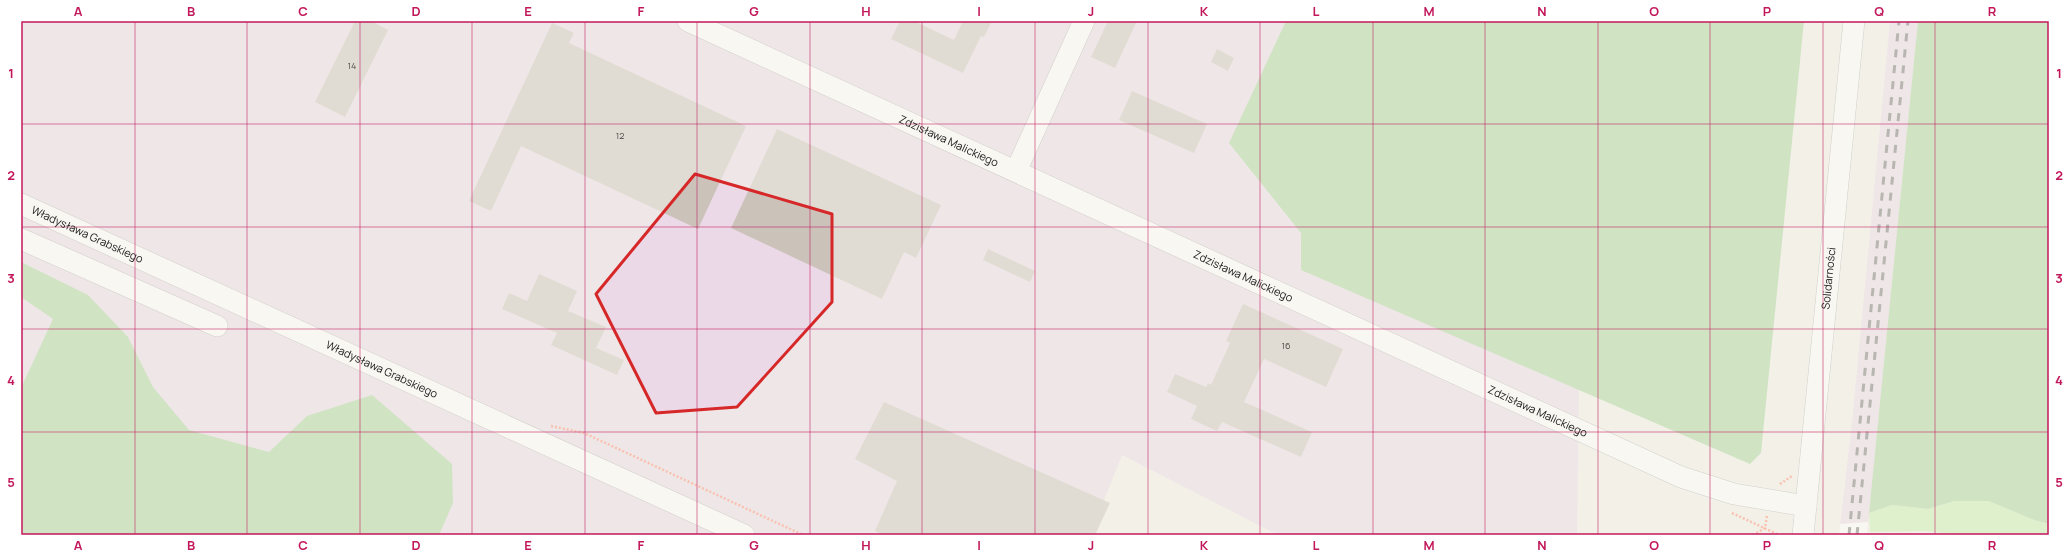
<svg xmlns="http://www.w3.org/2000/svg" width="2070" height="556" font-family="Manrope,sans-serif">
	<rect width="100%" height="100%" fill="#f3f0e8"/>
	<path fill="#ecd9e7" d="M21 21H1584L1577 535H1278L1122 455 1090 535H21Z
		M1890 21H1918L1912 87 1867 535H1839L1852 423Z"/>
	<path fill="#c7f0ab" d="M1954 501H1990L2034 520 2049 524V535H1966L1923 531 1870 532 1869 513 1892 505 1928 509Z"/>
	<path fill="#a6d59a" d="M1286 21H1804L1761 453 1750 464 1301 270V233L1229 143Z
		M1918 21H2049V524L2034 520 1989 501H1954L1928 509 1892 505 1869 513Z
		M21 262 88 295 128 337 153 387 189 430 269 452 307 416 372 395 452 464 453 503 439 535H21V388L53 319 21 297Z"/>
	<path fill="#fff" d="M1868 522 1867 535H1839L1840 524Z"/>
	<path fill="#cbc3ba" d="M355 21H371L388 30 345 117 315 102Z
		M900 21H914L954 40 963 21H992L984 37 981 36 963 73 891 39Z
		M1108 21H1137L1115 68 1091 57Z
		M552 23 574 33 569 43 746 126 698 229 521 146 491 211 469 201Z
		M1217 49 1234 58 1228 71 1211 62Z
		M1132 91 1207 124 1194 153 1119 120Z
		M777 129 941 205 916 258 904 252 882 299 731 228Z
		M988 249 1035 271 1030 282 983 260Z
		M539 274 577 291 568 311 606 327 596 348 624 360 617 375 551 345 557 333 502 309 509 293 527 301Z
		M1243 304 1343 349 1326 387 1264 359 1244 402 1312 432 1301 457 1222 422 1217 431 1191 419 1197 406 1167 392 1175 374 1206 387 1208 383 1211 385 1230 343 1226 341Z
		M884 402 1110 503 1095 535H883L875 531 897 481 855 459Z"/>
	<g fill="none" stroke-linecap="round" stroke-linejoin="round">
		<g stroke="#a9a9a9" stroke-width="22">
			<g id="minor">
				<path id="s1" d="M688 21 1681 477 1734 494 1806 506"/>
				<path d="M1016 171 1084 21"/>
				<path id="s2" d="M21 204 744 535"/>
				<path d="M21 239 217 326"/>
				<path id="s3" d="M1803 535 1854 21"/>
			</g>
		</g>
		<path stroke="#ff886d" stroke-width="2.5" stroke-dasharray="2 2" stroke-linecap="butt" d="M551 426 584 433 803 535
			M1780 484 1792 476
			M1732 513 1779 535
			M1753 535 1765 528 1767 516
			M1876 535H1927"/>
		<use href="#minor" stroke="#fff" stroke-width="21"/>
		<path stroke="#707070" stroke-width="3" stroke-dasharray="8 8" stroke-linecap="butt" d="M1849 535 1899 21
			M1857 535 1908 21"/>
	</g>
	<path d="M0 0H2070V556H0ZM695 174 832 214V302L737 407 656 413 596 294Z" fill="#f3f0e8" fill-opacity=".55" fill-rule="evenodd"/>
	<path fill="none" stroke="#d62828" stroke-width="3" stroke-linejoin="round" d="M695 174 832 214V302L737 407 656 413 596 294Z"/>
	<path fill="none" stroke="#c2185b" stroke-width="1" stroke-opacity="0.55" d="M135 21V535M247 21V535M360 21V535M472 21V535M585 21V535M697 21V535M810 21V535M922 21V535M1035 21V535M1148 21V535M1260 21V535M1373 21V535M1485 21V535M1598 21V535M1710 21V535M1823 21V535M1935 21V535M21 124H2049M21 227H2049M21 329H2049M21 432H2049"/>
	<g text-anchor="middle" stroke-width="3.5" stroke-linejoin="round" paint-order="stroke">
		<g font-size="9" fill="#4c4a48">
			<text x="352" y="69">14</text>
			<text x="620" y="139">12</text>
			<text x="1286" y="349">16</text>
		</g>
		<g font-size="11" fill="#222" stroke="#fff">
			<text dy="4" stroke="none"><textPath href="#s1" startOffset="287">Zdzisława Malickiego</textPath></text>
			<text dy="4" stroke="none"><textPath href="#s2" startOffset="73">Władysława Grabskiego</textPath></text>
			<text dy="4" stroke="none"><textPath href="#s1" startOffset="611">Zdzisława Malickiego</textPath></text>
			<text dy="4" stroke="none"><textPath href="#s3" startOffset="258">Solidarności</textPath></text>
			<text dy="4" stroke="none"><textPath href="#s2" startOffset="397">Władysława Grabskiego</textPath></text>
			<text dy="4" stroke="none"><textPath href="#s1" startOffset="935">Zdzisława Malickiego</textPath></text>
		</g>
	</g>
	<rect width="2070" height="556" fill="none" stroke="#ffffff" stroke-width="44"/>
	<rect x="22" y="22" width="2026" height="512" fill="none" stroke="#c2185b" stroke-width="1.5"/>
	<g font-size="13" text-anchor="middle" font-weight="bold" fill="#c2185b">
		<text x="78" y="16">A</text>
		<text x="191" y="16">B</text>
		<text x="303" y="16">C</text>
		<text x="416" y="16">D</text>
		<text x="528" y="16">E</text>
		<text x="641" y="16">F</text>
		<text x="754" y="16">G</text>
		<text x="866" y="16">H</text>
		<text x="979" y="16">I</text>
		<text x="1091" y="16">J</text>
		<text x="1204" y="16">K</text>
		<text x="1316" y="16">L</text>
		<text x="1429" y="16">M</text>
		<text x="1542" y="16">N</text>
		<text x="1654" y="16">O</text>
		<text x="1767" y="16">P</text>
		<text x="1879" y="16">Q</text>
		<text x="1992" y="16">R</text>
		<text x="11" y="78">1</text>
		<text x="2059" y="78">1</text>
		<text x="11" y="180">2</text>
		<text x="2059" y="180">2</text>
		<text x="11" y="283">3</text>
		<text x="2059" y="283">3</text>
		<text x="11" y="385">4</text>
		<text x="2059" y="385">4</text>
		<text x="11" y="487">5</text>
		<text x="2059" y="487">5</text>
		<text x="78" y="550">A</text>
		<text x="191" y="550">B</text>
		<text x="303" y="550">C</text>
		<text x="416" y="550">D</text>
		<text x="528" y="550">E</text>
		<text x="641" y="550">F</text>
		<text x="754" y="550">G</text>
		<text x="866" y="550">H</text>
		<text x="979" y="550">I</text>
		<text x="1091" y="550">J</text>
		<text x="1204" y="550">K</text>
		<text x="1316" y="550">L</text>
		<text x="1429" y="550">M</text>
		<text x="1542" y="550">N</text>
		<text x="1654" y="550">O</text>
		<text x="1767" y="550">P</text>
		<text x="1879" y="550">Q</text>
		<text x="1992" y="550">R</text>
	</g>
</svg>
